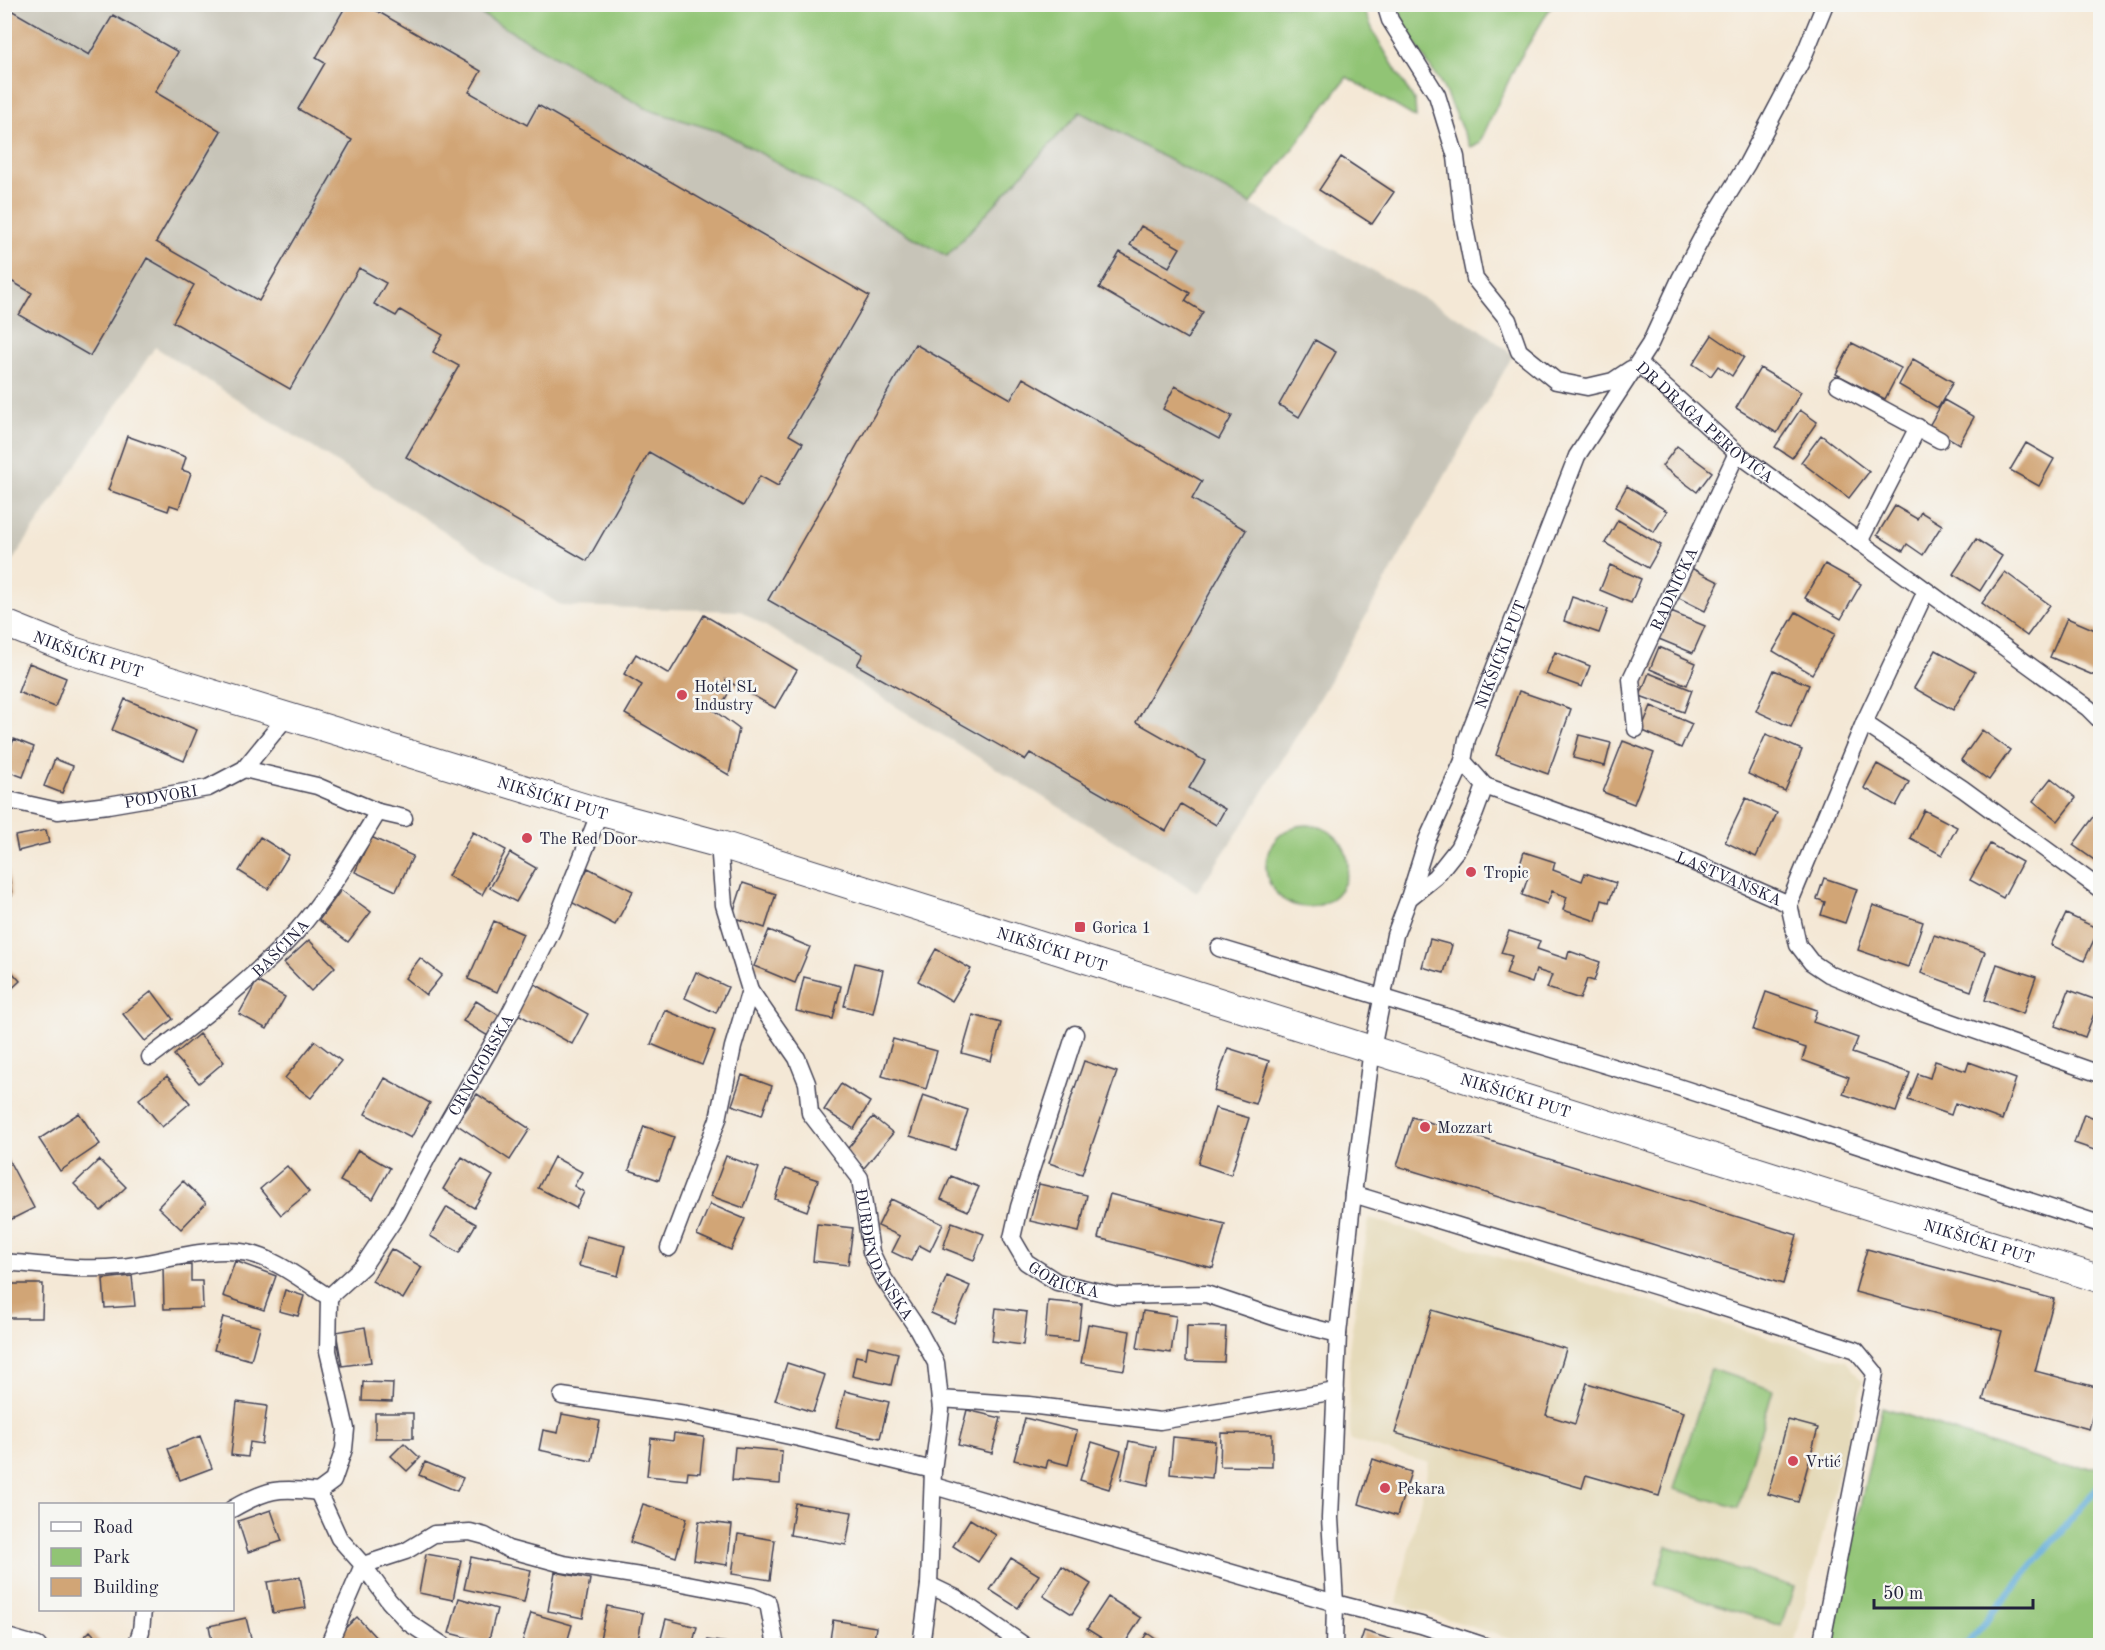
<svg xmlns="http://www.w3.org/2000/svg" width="2105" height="1650" font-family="'Old Standard TT',serif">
	<rect width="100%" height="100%" fill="#f6f6f2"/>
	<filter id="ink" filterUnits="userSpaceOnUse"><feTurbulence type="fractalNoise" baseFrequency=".0167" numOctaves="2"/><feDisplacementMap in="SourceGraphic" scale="12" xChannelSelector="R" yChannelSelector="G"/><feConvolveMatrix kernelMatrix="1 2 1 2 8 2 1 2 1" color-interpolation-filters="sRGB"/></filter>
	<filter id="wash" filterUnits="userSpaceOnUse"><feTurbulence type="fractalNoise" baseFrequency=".008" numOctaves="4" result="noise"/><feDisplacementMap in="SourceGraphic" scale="24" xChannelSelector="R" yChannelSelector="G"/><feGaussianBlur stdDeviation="1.35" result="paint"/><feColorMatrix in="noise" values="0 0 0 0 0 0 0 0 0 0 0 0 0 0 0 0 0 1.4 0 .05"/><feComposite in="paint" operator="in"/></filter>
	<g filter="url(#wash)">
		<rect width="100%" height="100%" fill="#f4e8d6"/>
		<path fill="#e5daba" d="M1369 1218 1846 1361 1863 1381 1794 1645H1529L1397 1603 1429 1463 1350 1440 1349 1349Z"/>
		<path fill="#c7c4b8" d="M5 5H465L649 110 724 133 947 256 1080 112 1480 329 1513 355 1331 678 1250 814 1197 892 741 611 562 606 155 347 5 572Z"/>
		<path fill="#91c475" stroke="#5a7358" stroke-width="1.5" d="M465 5H1362L1375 35 1415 102 1416 118 1347 77 1251 204 1080 112 947 256 724 133 649 110Z
			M1397 5H1552L1516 65 1479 144 1470 147 1442 85 1408 33Z
			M1266 866a41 41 0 1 1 82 0a41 41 0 1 1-82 0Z
			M1711 1369 1773 1390 1738 1508 1674 1489Z
			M1882 1407 2058 1466 2097 1467 2100 1463V1645L1829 1646Z
			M1667 1546 1794 1587 1781 1626 1655 1584Z"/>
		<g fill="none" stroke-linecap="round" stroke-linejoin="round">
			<path stroke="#5fabd8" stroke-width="7" d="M1965 1646 2100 1484"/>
		</g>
		<g id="blocks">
			<path fill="#d1a576" d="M347 4H365L481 71 469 92 527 125 538 105 869 296 789 435 803 443 778 486 760 476 743 506 649 452 587 561 406 457 459 366 433 352 443 335 400 310 396 316 374 304 386 283 359 268 290 389 173 322 194 285 147 258 90 356 19 315 32 293 4 277V6L89 55 113 15 178 52 155 92 221 131 156 242 259 301 352 140 298 109 325 63 316 58Z
				M1341 157 1394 192 1372 224 1319 190Z
				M1141 226 1180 248 1169 267 1130 245Z
				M1120 252 1190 293 1185 301 1203 312 1187 339 1099 288Z
				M1712 335 1744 357 1732 376 1718 366 1711 376 1693 364Z
				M1315 340 1336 352 1299 417 1279 405Z
				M1852 343 1901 368 1885 399 1836 374Z
				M915 344 1011 399 1023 378 1202 481 1192 499 1246 530 1136 722 1205 761 1189 788 1225 809 1216 825 1181 804 1166 831 1030 753 1025 760 857 665 863 654 768 600Z
				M1913 359 1953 382 1938 408 1899 385Z
				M1760 368 1801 392 1777 433 1736 408Z
				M1175 386 1232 416 1219 439 1163 409Z
				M1944 400 1974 417 1959 444 1929 426Z
				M1800 410 1817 422 1792 458 1775 447Z
				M1821 435 1869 472 1849 498 1801 462Z
				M127 436 186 457 182 470 191 473 179 508 170 505 168 511 108 490Z
				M2026 443 2054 459 2039 486 2010 470Z
				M1677 446 1712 472 1697 492 1662 466Z
				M1627 486 1667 511 1654 532 1615 507Z
				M1895 506 1917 519 1921 512 1942 525 1923 555 1907 544 1903 551 1877 535Z
				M1618 520 1661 545 1648 568 1605 543Z
				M1976 539 2002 556 1980 591 1953 574Z
				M1825 564 1861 584 1841 619 1805 598Z
				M1610 565 1641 579 1631 603 1600 590Z
				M1691 568 1719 582 1705 611 1677 597Z
				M2005 572 2050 605 2027 636 1982 603Z
				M1572 597 1608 609 1599 633 1564 621Z
				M1671 612 1705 626 1693 653 1659 639Z
				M1796 612 1835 634 1812 674 1773 651Z
				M704 615 797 670 775 708 726 680 730 690 724 701 708 706 739 729 729 775 625 714 642 685 624 674 636 654 669 674Z
				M2067 618 2100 632V678L2050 657Z
				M1659 647 1696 663 1687 685 1650 669Z
				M1936 650 1975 672 1953 710 1914 688Z
				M1555 652 1590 666 1582 687 1546 674Z
				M29 663 66 678 55 707 18 692Z
				M1774 670 1809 685 1791 727 1756 711Z
				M1649 673 1692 690 1684 712 1640 696Z
				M1519 691 1571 709 1548 774 1496 755Z
				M125 699 197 730 184 761 112 730Z
				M1651 706 1692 724 1681 748 1641 730Z
				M1982 730 2010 750 1989 780 1961 760Z
				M1766 734 1802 750 1785 791 1748 774Z
				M1579 735 1611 743 1605 766 1573 758Z
				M14 739 34 747 23 777 4 770V764Z
				M1623 741 1654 753 1634 804 1603 792Z
				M55 759 73 766 62 793 44 786Z
				M1877 764 1909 782 1896 806 1864 788Z
				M2051 778 2076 798 2058 821 2033 801Z
				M1746 798 1777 813 1756 857 1725 842Z
				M1924 810 1957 827 1942 855 1910 838Z
				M2096 814 2100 817V864L2073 845Z
				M46 830 49 843 18 851 15 836Z
				M473 832 506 850 482 895 448 876Z
				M260 837 289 855 268 889 239 871Z
				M371 837 413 856 396 891 355 872Z
				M1990 844 2022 862 2003 898 1970 880Z
				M1524 852 1555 862 1553 870 1582 881 1585 873 1616 883 1609 902 1602 900 1596 921 1563 910 1567 897 1552 891 1547 904 1522 895 1528 877 1517 874Z
				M510 853 536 868 516 902 490 888Z
				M7 862 12 896 4 897V863Z
				M588 868 633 891 615 925 571 902Z
				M1824 878 1857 889 1845 923 1821 915 1825 902 1817 899Z
				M743 883 776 894 765 928 732 917Z
				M341 890 371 912 348 942 319 920Z
				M1873 905 1923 922 1908 967 1858 950Z
				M2066 914 2099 929 2084 961 2051 945Z
				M494 921 523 934 497 992 468 979Z
				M769 930 810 947 795 983 754 966Z
				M1509 931 1540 941 1537 949 1567 959 1569 951 1600 962 1594 981 1587 979 1580 999 1547 988 1552 975 1536 970 1532 983 1506 974 1512 956 1501 953Z
				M1934 935 1985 952 1971 991 1921 973Z
				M1430 939 1452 945 1444 973 1422 967Z
				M309 940 335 967 311 991 284 963Z
				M936 949 971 969 952 1001 918 981Z
				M420 958 442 975 426 995 405 978Z
				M4 963 20 981 7 993 4 991Z
				M855 963 883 970 873 1013 844 1006Z
				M1997 964 2036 977 2023 1014 1985 1000Z
				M696 972 728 987 716 1013 685 998Z
				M804 977 841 986 833 1019 796 1011Z
				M257 981 285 997 267 1029 239 1014Z
				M533 983 588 1014 572 1044 516 1013Z
				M2069 990 2099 1001 2085 1037 2055 1026Z
				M152 991 173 1019 145 1041 123 1014Z
				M1766 992 1817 1010 1813 1022 1858 1038 1852 1053 1910 1073 1896 1112 1843 1094 1849 1077 1802 1060 1806 1048 1753 1030Z
				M476 1001 500 1016 488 1036 463 1021Z
				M665 1010 715 1031 702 1065 651 1044Z
				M973 1015 1001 1023 991 1061 962 1053Z
				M199 1034 224 1062 199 1083 174 1055Z
				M893 1039 937 1051 926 1089 882 1076Z
				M315 1041 341 1061 311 1098 285 1078Z
				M1228 1048 1269 1061 1255 1104 1214 1091Z
				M1084 1061 1117 1072 1082 1174 1049 1163Z
				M1935 1061 1966 1071 1969 1062 2016 1079 2002 1120 1955 1103 1951 1115 1908 1100 1918 1074 1930 1078Z
				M742 1075 772 1086 762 1115 732 1105Z
				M167 1076 190 1103 162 1127 139 1099Z
				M385 1078 430 1103 411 1138 365 1114Z
				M841 1084 870 1102 854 1129 824 1110Z
				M477 1094 530 1129 510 1160 456 1124Z
				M923 1095 968 1110 955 1150 910 1136Z
				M1215 1108 1249 1118 1231 1175 1198 1164Z
				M79 1113 100 1144 60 1171 39 1139Z
				M2084 1114 2100 1120V1152L2074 1143Z
				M873 1117 893 1133 864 1168 845 1152Z
				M1412 1117 1797 1235 1783 1284 1397 1166Z
				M644 1126 674 1137 659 1180 629 1170Z
				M358 1150 390 1168 373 1199 340 1181Z
				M726 1156 759 1168 744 1208 711 1196Z
				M7 1157 34 1208 4 1223V1158Z
				M462 1157 493 1176 474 1208 443 1189Z
				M554 1157 582 1172 574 1186 584 1192 576 1208 538 1188Z
				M99 1160 126 1187 101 1211 74 1184Z
				M287 1166 309 1192 281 1215 260 1189Z
				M785 1169 818 1180 807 1211 775 1199Z
				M951 1176 979 1187 968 1211 941 1199Z
				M183 1181 206 1203 181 1229 158 1207Z
				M1039 1184 1087 1195 1079 1232 1030 1221Z
				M1110 1194 1225 1224 1213 1268 1098 1238Z
				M891 1199 943 1224 930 1251 919 1245 911 1261 892 1252 900 1236 878 1226Z
				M710 1204 745 1219 731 1250 697 1235Z
				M447 1207 476 1224 459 1253 430 1236Z
				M952 1222 984 1234 974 1260 943 1248Z
				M817 1224 853 1228 848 1265 813 1261Z
				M586 1236 625 1246 618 1276 579 1266Z
				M391 1249 422 1267 403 1299 372 1281Z
				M1867 1249 2054 1299 2035 1371 2100 1388 2089 1429 1983 1400 2002 1331 1855 1292Z
				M235 1261 276 1276 264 1310 223 1296Z
				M191 1265V1281H202L203 1308 164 1309 163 1266Z
				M132 1276 135 1306 105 1308 103 1279Z
				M947 1276 970 1286 954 1323 931 1313Z
				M4 1284H43L42 1318H4Z
				M285 1290 304 1296 298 1316 279 1311Z
				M1048 1301 1082 1304 1078 1341 1045 1338Z
				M996 1308 1027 1312 1023 1345 992 1341Z
				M1432 1310 1566 1349 1546 1415 1575 1424 1587 1383 1684 1412 1659 1496 1586 1475 1582 1488 1395 1433Z
				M1143 1311 1176 1316 1171 1353 1137 1348Z
				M223 1317 260 1327 251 1360 214 1350Z
				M1088 1324 1130 1331 1124 1370 1081 1363Z
				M1187 1326 1226 1327 1224 1362 1186 1361Z
				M365 1327 371 1362 342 1366 336 1332Z
				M868 1346 898 1353 891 1385 852 1376 856 1356 866 1358Z
				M787 1363 825 1375 813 1412 775 1400Z
				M363 1382 393 1383 392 1402 362 1401Z
				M845 1391 889 1402 880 1438 836 1427Z
				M237 1402 267 1406 262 1444 250 1442 248 1457 231 1455Z
				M967 1410 1001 1418 992 1453 958 1445Z
				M375 1413H413V1438H375Z
				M562 1414 600 1421 592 1461 539 1450 543 1430 558 1433Z
				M1025 1418 1077 1431 1068 1465 1048 1460 1046 1468 1014 1460Z
				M1788 1420 1818 1428 1798 1502 1768 1494Z
				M674 1433 704 1437 700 1473 688 1472 687 1480 647 1476 651 1438 673 1441Z
				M1221 1433 1272 1434V1467L1220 1466Z
				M200 1436 212 1468 180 1480 168 1449Z
				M1173 1437 1215 1441 1212 1478 1170 1474Z
				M1129 1441 1156 1447 1148 1485 1121 1479Z
				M1092 1442 1121 1451 1109 1489 1080 1480Z
				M404 1443 420 1458 407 1471 391 1456Z
				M735 1447 782 1451 780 1484 732 1480Z
				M1373 1459 1411 1472 1397 1516 1359 1504Z
				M425 1462 463 1478 457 1491 419 1475Z
				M795 1503 852 1512 846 1545 790 1535Z
				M643 1504 687 1518 676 1557 630 1542Z
				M271 1510 282 1541 248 1552 238 1521Z
				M970 1519 996 1535 978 1562 953 1546Z
				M699 1521 732 1525 727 1565 694 1560Z
				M738 1534 775 1540 770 1580 732 1574Z
				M426 1554 461 1560 453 1600 419 1593Z
				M471 1557 531 1570 524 1602 464 1589Z
				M1011 1558 1039 1575 1018 1608 990 1590Z
				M1062 1566 1091 1584 1072 1614 1043 1596Z
				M555 1572 590 1579 583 1618 548 1611Z
				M300 1577 306 1608 273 1613 267 1582Z
				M1108 1597 1141 1618 1123 1646H1114L1087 1629Z
				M459 1598 497 1609 488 1643 449 1633Z
				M607 1606 643 1613 637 1646 600 1639Z
				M531 1613 572 1625 566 1646H521Z
				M357 1617 379 1641 374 1646H346L337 1636Z
				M246 1618 253 1646H213L209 1626Z
				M666 1619 697 1627 692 1646H659Z
				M833 1620 876 1627 873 1646H829Z
				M90 1631 104 1646H75Z
				M1364 1631 1396 1641 1394 1646H1359Z
				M1147 1633 1166 1646H1139Z
				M707 1640 735 1644V1646H706Z"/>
		</g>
	</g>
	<g filter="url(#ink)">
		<use href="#blocks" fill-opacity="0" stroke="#424052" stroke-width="1.5"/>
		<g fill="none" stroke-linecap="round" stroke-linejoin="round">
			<g stroke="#424052" stroke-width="19">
				<g id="minor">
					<path d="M1385 4 1390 20 1437 95 1456 157 1463 218 1475 279 1508 320 1519 351 1556 381 1587 387 1613 381 1631 369"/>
					<path id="s1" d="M1639 364 1737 453 2088 708 2100 720"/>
					<path d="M1838 385 1940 440"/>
					<path d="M1859 542 1918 427"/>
					<path d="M1864 723 1963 789 2100 889"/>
					<path id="s2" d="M1636 729 1631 679 1737 453"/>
					<path d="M244 769 317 786 378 812 404 818"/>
					<path id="s3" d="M1485 786 1672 853 1789 904 1798 945 1811 962 1829 974 1908 1007 2100 1074"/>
					<path id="s4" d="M4 799 58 811 108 805 208 788 244 769 288 715"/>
					<path id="s5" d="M719 844 724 905 750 990 797 1058 807 1083 810 1113 860 1178 871 1252 884 1279 917 1328 936 1363 941 1410 933 1470 929 1585 921 1646"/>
					<path d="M1409 898 1427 840 1463 761"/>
					<path d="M1789 904 1864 723 1926 591"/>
					<path d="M1219 948 1675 1086 2100 1224"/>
					<path id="s6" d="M1075 1034 1019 1207 1012 1238 1026 1262 1057 1282 1117 1296 1206 1294 1283 1320 1338 1334"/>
					<path id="s7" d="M150 1057C201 1019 253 979 296 932 328 896 353 853 378 812"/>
					<path d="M1353 1194 1662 1288 1856 1350 1875 1373 1821 1646"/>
					<path d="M669 1248 718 1119 733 1047 750 990"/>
					<path d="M4 1262C42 1265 82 1271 120 1267 160 1263 208 1245 248 1253 277 1259 304 1282 329 1297"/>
					<path d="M562 1396 686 1414 799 1438 933 1470"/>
					<path d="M940 1399 1029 1405 1160 1421 1336 1391"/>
					<path d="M934 1486 1335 1603 1421 1625 1485 1646"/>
					<path d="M318 1492 339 1538 363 1565 389 1601 409 1623 444 1646"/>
					<path id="s8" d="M232 1509C267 1489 278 1487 318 1492L333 1481 344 1449 346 1429 328 1351 329 1297 363 1266 397 1215 428 1156 509 1015 552 931 600 812"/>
					<path d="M363 1565 406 1551 434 1534 470 1532 485 1536 508 1549 563 1564 672 1581 751 1596 768 1603 776 1646"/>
					<path d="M929 1585 956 1598 1025 1646"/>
					<path d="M4 1636 38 1646"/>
					<path d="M136 1646 141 1631 143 1610"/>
					<path d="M328 1646 363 1565"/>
					<path id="s9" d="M1334 1646 1335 1603 1330 1518 1338 1334 1353 1194 1372 1049 1395 935 1409 898 1435 877 1458 848 1475 813 1485 786 1463 761 1467 739 1577 456 1650 344 1680 279 1706 230 1747 164 1802 60 1825 4"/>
				</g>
			</g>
			<g stroke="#424052" stroke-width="29">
				<g id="primary">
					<path id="s10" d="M4 623 71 650 600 812 719 844 2100 1279"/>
				</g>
			</g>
			<use href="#minor" stroke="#fff" stroke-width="16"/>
			<use href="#primary" stroke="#fff" stroke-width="27"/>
		</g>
	</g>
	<g fill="#d1495b" stroke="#f6f6f2" stroke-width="2">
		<circle cx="682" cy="695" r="6"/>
		<circle cx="527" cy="838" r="6"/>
		<circle cx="1471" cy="872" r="6"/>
		<rect x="1074" y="921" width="12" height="12" rx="3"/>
		<circle cx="1425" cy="1127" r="6"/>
		<circle cx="1793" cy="1461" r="6"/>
		<circle cx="1385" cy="1488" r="6"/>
	</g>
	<g text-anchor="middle" stroke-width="5" stroke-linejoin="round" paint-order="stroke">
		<g font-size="16" fill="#22223b" stroke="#f6f6f2">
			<text dy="6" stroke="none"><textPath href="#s1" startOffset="88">DR DRAGA PEROVIĆA</textPath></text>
			<text dy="6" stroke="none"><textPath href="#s2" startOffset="150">RADNIČKA</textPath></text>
			<text dy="6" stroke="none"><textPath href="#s10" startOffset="90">NIKŠIĆKI PUT</textPath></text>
			<text dy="6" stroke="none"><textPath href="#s9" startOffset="1040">NIKŠIĆKI PUT</textPath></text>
			<text dy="6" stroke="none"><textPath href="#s4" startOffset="159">PODVORI</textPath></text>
			<text dy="6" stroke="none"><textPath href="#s10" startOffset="576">NIKŠIĆKI PUT</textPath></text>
			<text dy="6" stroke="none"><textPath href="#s3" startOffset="261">LASTVANSKA</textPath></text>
			<text dy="6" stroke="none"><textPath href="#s7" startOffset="170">BAŠČINA</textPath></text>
			<text dy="6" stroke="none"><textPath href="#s10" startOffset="1098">NIKŠIĆKI PUT</textPath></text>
			<text dy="6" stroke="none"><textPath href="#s8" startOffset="576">CRNOGORSKA</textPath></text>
			<text dy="6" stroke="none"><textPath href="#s10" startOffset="1584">NIKŠIĆKI PUT</textPath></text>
			<text dy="6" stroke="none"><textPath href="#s10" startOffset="2070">NIKŠIĆKI PUT</textPath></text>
			<text dy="6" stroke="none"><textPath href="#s5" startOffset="453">ĐURĐEVDANSKA</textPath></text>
			<text dy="6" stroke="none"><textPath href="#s6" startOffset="284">GORIČKA</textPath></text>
		</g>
		<g font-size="16" fill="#22223b" stroke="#f6f6f2" text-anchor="start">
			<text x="694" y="692">Hotel SL<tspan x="694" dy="18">Industry</tspan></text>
			<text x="539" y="844">The Red Door</text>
			<text x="1483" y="878">Tropic</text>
			<text x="1092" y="933">Gorica 1</text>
			<text x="1437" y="1133">Mozzart</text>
			<text x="1805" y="1467">Vrtić</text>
			<text x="1397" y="1494">Pekara</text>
		</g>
	</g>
	<rect width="2105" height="1650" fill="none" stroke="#f6f6f2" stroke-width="24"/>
	<rect x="39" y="1503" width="195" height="108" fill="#f6f6f2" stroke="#a1a1a9" stroke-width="1.5"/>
	<rect x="51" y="1522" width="30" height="9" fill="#ffffff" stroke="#a1a1a9" stroke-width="1.5"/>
	<text x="93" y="1533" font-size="18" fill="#22223b">Road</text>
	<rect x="51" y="1548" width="30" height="18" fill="#91c475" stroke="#a1a1a9" stroke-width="1.5"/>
	<text x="93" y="1563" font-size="18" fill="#22223b">Park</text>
	<rect x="51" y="1578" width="30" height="18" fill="#d1a576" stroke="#a1a1a9" stroke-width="1.5"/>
	<text x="93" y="1593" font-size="18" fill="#22223b">Building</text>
	<path d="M1874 1599v9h159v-9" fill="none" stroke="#22223b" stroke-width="3"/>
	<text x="1883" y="1599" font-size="18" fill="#22223b" stroke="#f6f6f2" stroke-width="4.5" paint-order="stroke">50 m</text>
</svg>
